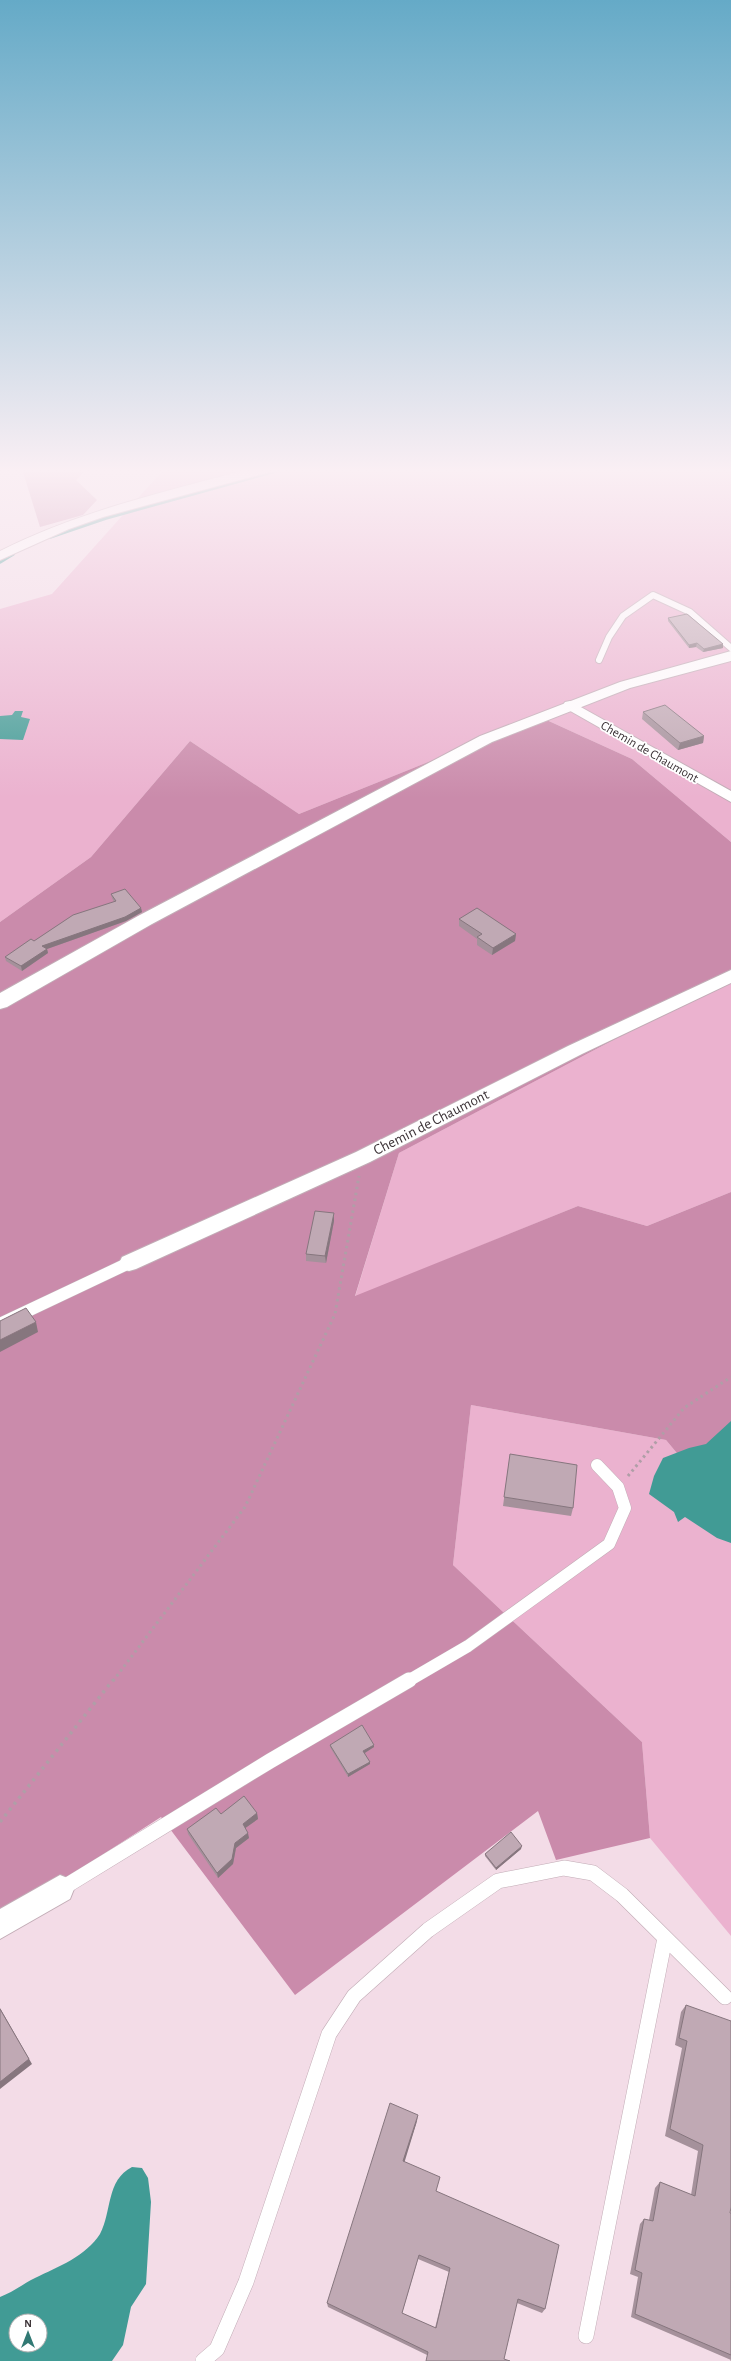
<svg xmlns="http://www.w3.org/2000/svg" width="731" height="2361" font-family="'Alegreya Sans',sans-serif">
	<rect width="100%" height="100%" fill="#f3dce7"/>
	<path fill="#ebb2cf" d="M166 467H731V842L632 759 540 717 299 814 190 741 91 857 0 922V609L52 594Z
		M731 978V1192L647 1226 578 1206 355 1297 399 1153Z
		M471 1405 666 1440 731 1518V1936L650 1838 642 1742 453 1565Z"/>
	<path fill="#ca8bab" d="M31 467H89L76 480 97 500 83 515 40 527 23 472Z
		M540 717 632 759 731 842V978L399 1153 355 1296 578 1206 647 1226 731 1192V1518L666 1440 471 1405 453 1565 642 1742 650 1838 556 1860 538 1811 295 1995 161 1817 0 1921V922L91 857 190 741 299 814Z"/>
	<path fill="#419b95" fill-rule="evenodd" d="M15 711H23L21 717 30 719 23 740 0 739V716L12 715Z
		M731 1421V1543L717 1538 685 1517 678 1522 674 1512 649 1494 654 1476 663 1458 689 1448 706 1444Z
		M132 2167 142 2168 148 2178 151 2202 146 2284 131 2307 123 2345 112 2361H0V2297C13 2292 23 2284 35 2278 58 2267 86 2256 100 2234 112 2212 106 2180 132 2167ZM16 2321H40V2345H16Z"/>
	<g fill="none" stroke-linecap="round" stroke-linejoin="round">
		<path stroke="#419b95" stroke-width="3.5" d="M50 537 106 518 290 467
			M0 562 13 554"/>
		<g stroke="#c2acb6" stroke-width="8">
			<path id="lane-far2" d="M599 660 609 637 623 616 653 595 690 612 731 648"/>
		</g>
		<g stroke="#c2acb6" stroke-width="13">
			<path id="lane-far1" d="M0 1324 129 1263
				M408 1681 468 1646 609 1544 625 1508 618 1487 597 1465"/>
		</g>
		<g stroke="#c2acb6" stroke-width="16">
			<path id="lane" d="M61 1889 270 1761 409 1680
				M586 2336 665 1938
				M203 2361 217 2349 246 2282 329 2034 354 1996 428 1930 498 1881 564 1868 593 1873 622 1895 725 1997"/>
		</g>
		<g stroke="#c2acb6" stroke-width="2">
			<path id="street" d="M570 701 731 791V802L565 708 563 705 565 702Z
				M731 970V983L582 1054 370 1162 136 1269 129 1271 122 1269 119 1263 122 1257 356 1152 568 1046Z
				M60 1875 70 1879 74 1889 70 1899 0 1939V1909Z"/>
		</g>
		<g stroke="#c2acb6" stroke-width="2">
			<path id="secondary" d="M256 467H278L276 470 103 517 69 529 0 560V551C81 510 169 491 256 467Z
				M731 651V661L630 688 492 742 152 924 7 1007 0 1009V993L138 916 480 736 620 682Z"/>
		</g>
		<path stroke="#b09ea7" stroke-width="3" stroke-dasharray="2.5 3.5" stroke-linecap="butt" d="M628 1476 684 1408 731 1377
			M113 1681 245 1507 335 1314 359 1176"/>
		<path stroke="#b09ea7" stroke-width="3.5" stroke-dasharray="3 4.5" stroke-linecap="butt" d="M0 1822 113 1680"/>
		<use href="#lane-far2" stroke="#fff" stroke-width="6"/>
		<use href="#lane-far1" stroke="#fff" stroke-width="12"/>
		<use href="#lane" stroke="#fff" stroke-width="15"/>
		<use href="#street" fill="#fff" fill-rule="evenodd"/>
		<use href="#secondary" fill="#fff" fill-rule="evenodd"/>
	</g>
	<path fill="#a5919b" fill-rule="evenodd" d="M668 618 723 644V648L703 652 696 647 689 648 668 621Z
		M643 712 704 736 703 743 678 750 642 719Z
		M111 894 141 908 142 912 126 921 47 949 48 953 22 971 6 961 5 957 114 902 112 898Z
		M459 919 516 934 515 941 492 955 477 945V939L459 926Z
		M334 1213V1221L326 1263 306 1261V1254Z
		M510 1454 573 1508 571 1516 503 1506Z
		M330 1745H374V1747L365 1753 370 1764 348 1777 330 1747Z
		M257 1813 258 1819 245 1828 249 1838 236 1848 233 1864 218 1878 188 1834 187 1829 221 1814Z
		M521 1849 496 1870 485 1856V1854Z
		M686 2005 730 2213H731V2361H730L731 2360 631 2317 638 2277 630 2274 640 2224 644 2219 649 2220 655 2188 660 2182 691 2195 698 2151 665 2136 682 2048 675 2045 681 2012Z
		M417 2121 404 2161 436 2191 545 2309 542 2313 517 2303 427 2355 328 2307 327 2303ZM418 2259 449 2272 435 2328 402 2313Z"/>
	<path fill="#86767e" d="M697 643 696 647 689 648V645Z
		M723 644V648L703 652 704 649Z
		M704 736 703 743 678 750 680 743Z
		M141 908 142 912 126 921 47 949 48 953 22 971 21 966 42 946Z
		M516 934 515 941 492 955 493 948Z
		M334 1213V1221L326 1263 325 1256Z
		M36 1322 38 1332 0 1352V1340Z
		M374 1745V1747L363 1754V1751Z
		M370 1762V1764L348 1777V1774Z
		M257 1813 258 1819 244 1829 243 1824Z
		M248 1833 249 1838 236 1848 233 1864 218 1878 217 1873 235 1843Z
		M522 1846 521 1849 496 1870V1868Z
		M0 2008 32 2064 0 2089Z
		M418 2115 417 2121 403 2167V2161Z"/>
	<path fill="#c0a9b4" stroke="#86767e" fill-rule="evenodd" d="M687 614 723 644 704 649 697 643 689 645 668 618Z
		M665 705 704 736 680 743 643 712Z
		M125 889 141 908 125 917 42 946 47 949 21 966 5 957 31 939 34 941 73 915 116 901 111 894Z
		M477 908 516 934 493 948 477 937 482 934 459 919Z
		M315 1211 334 1213 325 1256 306 1254Z
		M26 1308 36 1322 0 1340V1321Z
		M510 1454 577 1465 573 1508 504 1497Z
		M362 1725 374 1745 363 1751 370 1762 348 1774 330 1745Z
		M244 1796 257 1813 243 1824 248 1833 235 1843 232 1859 217 1873 187 1829 216 1808 221 1814Z
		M511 1832 522 1846 496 1868 485 1854Z
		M686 2005 731 2021V2207L730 2213H731V2355L635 2314 642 2273 635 2270 644 2219 653 2221 660 2182 695 2196 703 2145 670 2129 687 2041 679 2038Z
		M0 2009 29 2059 0 2082Z
		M390 2103 418 2115 403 2161 440 2177 436 2191 559 2245 545 2309 518 2299 504 2359 510 2361H426L428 2352 327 2303ZM419 2255 450 2268 436 2328 402 2313Z"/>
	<linearGradient id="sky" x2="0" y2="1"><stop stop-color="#65aac7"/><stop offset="0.59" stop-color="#faeff4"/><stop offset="1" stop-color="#faeff4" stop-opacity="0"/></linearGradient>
	<rect width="731" height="798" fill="url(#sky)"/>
	<g text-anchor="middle" stroke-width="3.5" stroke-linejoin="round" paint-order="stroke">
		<g font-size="13" fill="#3d3438" stroke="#fff">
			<text transform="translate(650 751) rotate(30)" y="5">Chemin de Chaumont</text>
		</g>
		<g font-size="15" fill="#3d3438" stroke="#fff">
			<text transform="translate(431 1122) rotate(-27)" y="5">Chemin de Chaumont</text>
		</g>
	</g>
	<g transform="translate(28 2333)"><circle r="19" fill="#ffffff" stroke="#b1aeaf"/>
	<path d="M0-3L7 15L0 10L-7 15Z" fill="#317974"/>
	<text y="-6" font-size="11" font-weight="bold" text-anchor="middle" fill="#3d3438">N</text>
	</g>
</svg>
